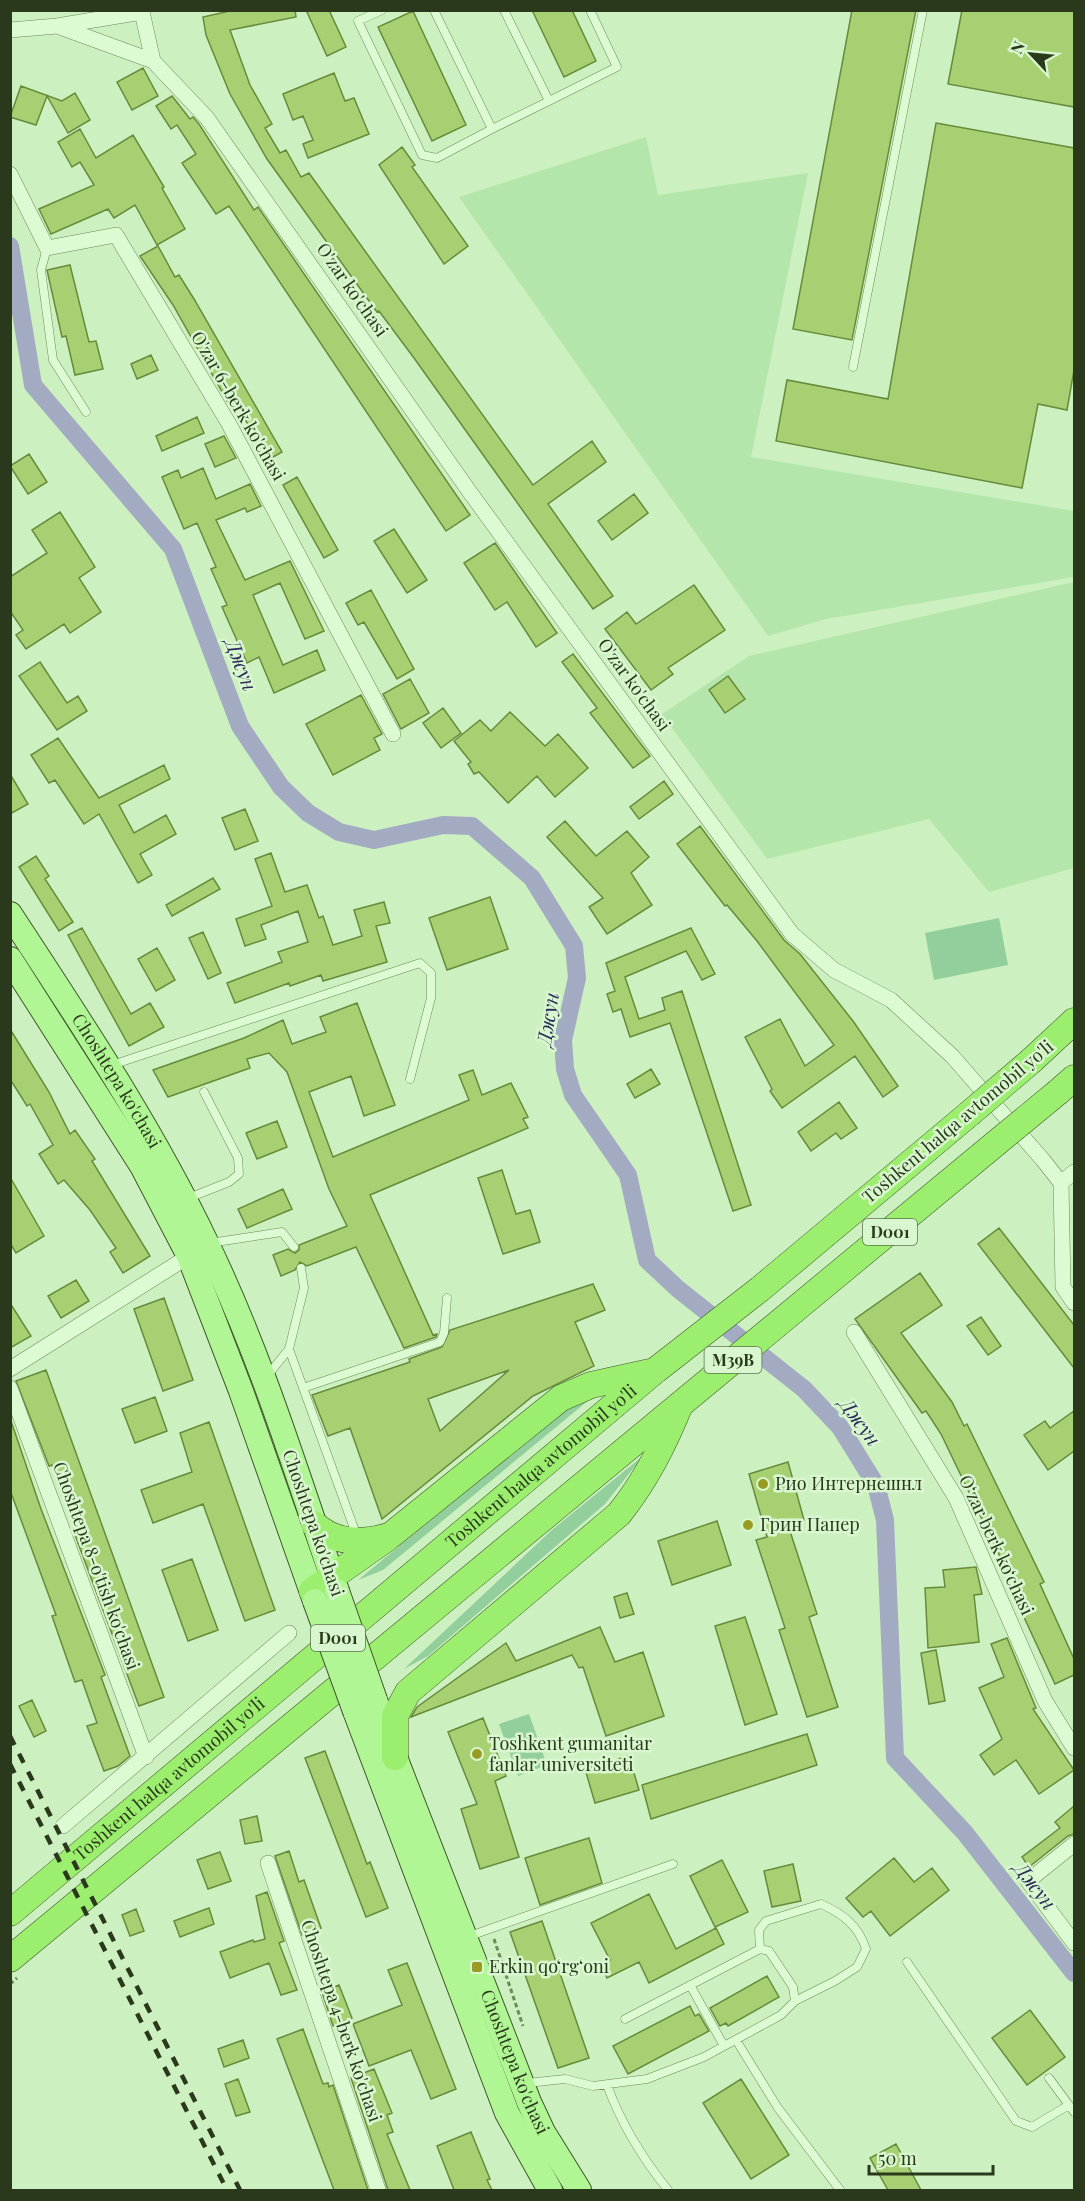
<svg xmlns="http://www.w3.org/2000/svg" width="1085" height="2201" font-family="'Playfair Display',serif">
	<rect width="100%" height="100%" fill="#ccf0bf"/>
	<path fill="#b4e6ac" d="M646 137 658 195 808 173 751 457 1074 511V577L826 619 768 636 459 197Z
		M1074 582V868L989 892 929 819 767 859 662 714 749 656Z"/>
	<path fill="#93cf9c" d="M999 918 1008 965 934 980 925 933Z
		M595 1395 383 1570 358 1580 567 1408Z
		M644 1455 605 1504 428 1656 404 1669 553 1529Z
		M529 1714 547 1765 518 1776 499 1724Z"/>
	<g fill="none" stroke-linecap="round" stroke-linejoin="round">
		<path stroke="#a3abc2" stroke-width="18" d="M10 246 33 385 173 549 240 726 281 787 308 813 339 832 374 840 443 825 472 826 532 878 574 946 577 978 563 1040 565 1069 573 1095 628 1175 647 1260 678 1289 804 1389 840 1427 876 1485 885 1520 895 1758 965 1833 1074 1973"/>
	</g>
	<path fill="#a7d073" stroke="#688a3b" stroke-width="1.5" fill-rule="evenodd" d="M234 10H295L296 17 230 30 250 85 272 124 265 128 280 153 286 150 301 177 309 173 533 485 592 441 606 462 548 504 613 596 593 609 414 358 379 311 377 312 267 159 230 94 206 35 203 17Z
		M306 10H329L346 47 327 56Z
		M532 10H572L596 61 564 77Z
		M852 10H916L852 340 793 329Z
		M962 10H1074V107L948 84Z
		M413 11 466 125 432 141 378 27Z
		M143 68 158 96 132 110 117 82Z
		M334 73 345 101 354 98 369 134 308 158 303 144 313 140 303 116 293 120 283 94Z
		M21 86 62 101 75 93 90 120 68 133 47 96 36 125 10 117Z
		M172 96 190 119 193 117 199 124 254 210 258 207 470 515 446 531 229 206 216 214 182 163 196 154 177 125 171 129 156 106Z
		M936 123 1074 148V370L1067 410 1038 404 1022 488 776 441 787 380 888 399Z
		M80 129 96 158 133 135 164 187 162 188 185 229 157 245 135 205 114 218 108 209 51 234 39 209 94 185 80 162 72 167 58 142Z
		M402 147 415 165 412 167 468 246 444 264 379 165Z
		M158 246 175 277 179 275 194 299 282 452 268 460 236 403 230 406 173 305 140 256Z
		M70 265 89 342 96 341 103 369 75 375 66 336 62 337 47 270Z
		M151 355 158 370 137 379 131 364Z
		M197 417 204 433 162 451 156 436Z
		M224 436 236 458 215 467 205 444Z
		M29 454 47 482 28 494 10 466Z
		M203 468 216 499 250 484 261 506 247 512 245 508 216 520 245 580 290 561 324 631 305 639 280 583 253 595 283 665 317 650 325 670 274 693 259 657 247 663 222 607 227 605 211 569 216 567 197 523 184 529 162 477 178 470 181 478Z
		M297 477 338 550 324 558 283 485Z
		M634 494 648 513 612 540 598 521Z
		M60 512 95 567 79 578 101 612 70 633 64 624 26 649 16 635 23 630 10 611V577L47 553 32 530Z
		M394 529 427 580 407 593 374 541Z
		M495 543 557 633 536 647 507 602 495 610 464 563Z
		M694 585 725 630 668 668 673 674 651 690 605 629 627 612 636 624Z
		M371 590 414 669 397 679 364 622 358 625 346 603Z
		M573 654 650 756 633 768 590 713 597 708 562 662Z
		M40 662 67 703 78 696 87 711 57 730 19 676Z
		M728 676 745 699 725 713 709 690Z
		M410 679 429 713 401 729 383 694Z
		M361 695 382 734 374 738 380 750 333 775 306 724Z
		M443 708 461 733 441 748 423 723Z
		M510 712 545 746 558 734 588 768 555 797 537 776 508 803 479 772 474 774 468 764 471 762 454 741 480 720 491 731Z
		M58 738 99 798 164 765 170 779 119 805 134 833 166 815 176 834 140 854 152 875 138 883 99 814 84 824 55 780 49 783 31 755Z
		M10 774 28 804 10 814Z
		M664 781 673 794 639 819 630 807Z
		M245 809 258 841 235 850 222 818Z
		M565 821 596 856 627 831 649 857 631 873 652 905 607 934 589 907 603 898 547 837Z
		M700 826 784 940 800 954 853 1021 898 1086 883 1097 855 1056 782 1108 770 1091 772 1089 745 1037 780 1019 805 1066 834 1045 757 941 727 905 725 906 677 844Z
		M271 853 285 892 307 885 319 918 323 916 333 945 362 936 354 910 384 902 390 923 376 926 387 962 323 981 321 975 290 986 289 983 235 1003 227 983 282 962 278 952 308 942 298 911 261 925 266 939 245 946 236 919 272 906 255 859Z
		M36 856 49 876 45 879 73 922 59 931 19 867Z
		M213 878 220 889 172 916 166 905Z
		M490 897 508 949 447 970 429 918Z
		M82 928 131 1014 150 1003 164 1027 129 1046 68 935Z
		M691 928 715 974 702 980 686 951 625 977 639 1019 665 1010 662 998 682 991 751 1205 733 1211 670 1023 630 1037 621 1009 613 1012 607 994 615 991 606 963Z
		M203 932 221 973 208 979 189 938Z
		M157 948 175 980 156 991 138 959Z
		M357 1003 395 1105 364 1116 351 1076 309 1092 333 1157 469 1100 459 1075 473 1070 482 1095 511 1083 528 1117 523 1119 528 1128 370 1195 433 1335 437 1334 436 1337 404 1348 356 1247 307 1266 300 1262 295 1270 281 1276 273 1255 288 1249 295 1253 299 1250V1245L347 1226 329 1189 287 1072 269 1053 247 1059 250 1068 168 1097 153 1070 244 1038 283 1020 292 1044 326 1032 320 1017Z
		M10 1029 49 1092 70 1134 75 1130 95 1159 92 1161 150 1256 123 1273 110 1252 116 1248 90 1210 64 1180 58 1184 39 1154 53 1145 30 1104 27 1106 10 1079Z
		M651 1069 660 1084 635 1098 627 1084Z
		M839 1102 857 1128 841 1139 836 1133 811 1151 798 1132Z
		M277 1121 287 1147 257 1159 246 1133Z
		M502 1170 516 1214 530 1210 540 1242 503 1254 478 1178Z
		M10 1177 44 1236 16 1253 10 1243Z
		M283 1189 292 1209 247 1228 238 1209Z
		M999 1228 1074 1325V1368L978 1244Z
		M920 1273 942 1305 901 1333 952 1402 964 1426 967 1424 1044 1582 1040 1584 1074 1659V1675L1055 1684 1016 1600 1020 1598 941 1434 926 1411 922 1413 855 1319Z
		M76 1280 89 1301 61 1318 48 1296Z
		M593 1284 605 1310 575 1322 594 1366 533 1396 382 1519 350 1428 328 1436 312 1395 410 1362 409 1359 442 1347 450 1330ZM509 1370 440 1431 428 1399Z
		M164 1298 193 1380 163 1391 134 1309Z
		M10 1303 31 1336 10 1348Z
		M981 1317 1001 1346 988 1355 967 1326Z
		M46 1370 164 1697 139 1706 75 1535 78 1534 52 1465 49 1466 16 1381Z
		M155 1397 167 1431 135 1443 122 1409Z
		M1074 1411V1451L1048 1470 1024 1435 1045 1421 1050 1428Z
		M10 1418 41 1509 105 1675 101 1677 130 1756 118 1766 104 1771 87 1726 97 1723 82 1680 75 1682 52 1616 56 1615 10 1490Z
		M209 1422 275 1610 245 1621 203 1504 153 1523 141 1490 192 1472 180 1433Z
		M788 1462 804 1520 788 1525 817 1614 809 1617 838 1707 807 1717 779 1630 785 1628 756 1540 767 1537 749 1474Z
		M717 1521 731 1565 672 1585 658 1541Z
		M192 1559 218 1630 188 1641 162 1570Z
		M976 1567 982 1594 974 1595 979 1642 928 1648 925 1588 945 1587 943 1570Z
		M627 1593 634 1614 620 1618 614 1597Z
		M745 1617 777 1714 745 1725 715 1626Z
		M600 1627 615 1662 643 1652 664 1716 606 1736 583 1667 579 1668 572 1655 411 1717 417 1707 506 1643 516 1661Z
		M1007 1638 1036 1708 1033 1709 1074 1770 1039 1794 1016 1760 994 1775 980 1755 1002 1739 979 1688 1004 1677 991 1644Z
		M936 1650 945 1701 929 1704 921 1653Z
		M32 1700 46 1731 34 1737 19 1706Z
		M483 1718 506 1776 495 1781 519 1857 480 1869 461 1809 477 1804 448 1732Z
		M807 1734 817 1765 651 1819 642 1785Z
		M325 1751 367 1864 370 1862 388 1908 366 1917 305 1758Z
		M629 1756 639 1790 595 1803 585 1769Z
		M1074 1806V1834L1068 1836 1029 1867 1022 1857 1060 1828 1055 1822Z
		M257 1816 262 1841 245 1844 240 1820Z
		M589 1838 602 1883 540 1905 525 1858Z
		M289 1851 299 1882 304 1880 321 1928 302 1935 275 1856Z
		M220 1852 231 1881 208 1889 197 1860Z
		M894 1858 914 1882 932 1868 949 1890 890 1936 871 1911 863 1917 846 1898Z
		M722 1860 748 1912 715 1927 690 1876Z
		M793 1864 801 1901 772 1907 764 1871Z
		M267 1892 284 1941 279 1943 297 1990 281 1995 269 1963 230 1978 220 1952 253 1940 254 1942 265 1939 256 1896Z
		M649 1894 676 1949 716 1928 724 1944 649 1983 639 1962 607 1978 601 1965 610 1960 591 1923Z
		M209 1908 214 1924 180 1937 174 1921Z
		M136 1909 144 1931 130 1936 122 1915Z
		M542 1921 589 2058 558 2068 510 1932Z
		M407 1963 456 2089 431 2099 411 2050 369 2066 353 2024 402 2005 388 1970Z
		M767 1976 779 1997 728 2026 726 2023 720 2026 710 2008Z
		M339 1985 352 2018 333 2026 322 1992Z
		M690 2006 695 2016 699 2014 709 2031 628 2074 613 2046Z
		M1030 2010 1065 2057 1027 2085 992 2038Z
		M303 2029 323 2084 328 2083 329 2087 333 2085 368 2190H334L277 2039Z
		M243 2040 249 2058 224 2067 218 2049Z
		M374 2069 392 2113 387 2115 393 2132 387 2134 410 2190H388L351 2078Z
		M238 2079 250 2112 236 2116 225 2084Z
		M741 2079 789 2155 751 2179 703 2103Z
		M471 2132 490 2179 487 2180 492 2190H454L437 2146Z
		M896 2144 921 2190H888L870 2158Z"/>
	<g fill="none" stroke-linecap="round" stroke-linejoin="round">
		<g stroke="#6d8a57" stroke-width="9">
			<path id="service" d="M382 10 358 21 422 155 437 158 492 129
				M434 10 492 129 549 101 504 10
				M549 101 617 67 590 10
				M47 248 41 270 53 360 86 412
				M853 367 923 10
				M112 1065 420 963 431 973V998L410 1079
				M186 1199 229 1182 239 1174 238 1158 204 1092
				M210 1243 282 1232 294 1247
				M289 1349 355 1531
				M268 1375 289 1349 304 1288 301 1268
				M303 1388 440 1342 444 1333 447 1298
				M467 1937 673 1864
				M760 1949 759 1930 766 1921 821 1904C843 1914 858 1925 866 1949L857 1967 835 1981 795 2001
				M907 1962 1016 2121 1032 2127 1069 2105
				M690 1985 724 2046
				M736 2040 778 2108 840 2190
				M1049 2078 1074 2112
				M527 2083 565 2079 593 2086 647 2079 704 2057 781 2015 795 2001 793 1987 769 1951 760 1949 625 2019
				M607 2085C621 2123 643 2159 668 2190"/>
		</g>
		<g stroke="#6d8a57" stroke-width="16">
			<path id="minor" d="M57 26 153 61 207 118 469 491 792 934 834 970 891 1000 952 1056 1043 1160 1061 1183 1063 1287 1074 1303
				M10 30 57 26 142 12 153 61
				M10 174 47 248 116 235 229 424 393 734
				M1061 1183 1074 1172
				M854 1332 956 1498 1045 1701 1074 1748
				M10 1369 189 1256
				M10 1388 146 1757
				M63 1826 289 1633
				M1074 1844 1028 1881 1074 1943
				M268 1863 378 2190"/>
		</g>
		<g stroke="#41572b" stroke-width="26">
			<g id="primary">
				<path id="s1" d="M10 914C80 1021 151 1127 206 1242 260 1353 297 1474 337 1591"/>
				<path d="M10 959 142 1166 189 1256 241 1391 315 1601"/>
				<path id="s2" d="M375 1700 398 1765 529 2102 543 2132 579 2190"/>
				<path d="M355 1711 507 2113 550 2190"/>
			</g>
		</g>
		<g stroke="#41572b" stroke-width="27">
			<g id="trunk">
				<path d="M1031 1061 1074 1021"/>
				<path d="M1058 1092 1074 1078"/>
				<path d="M314 1524C336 1544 364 1544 391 1535L561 1398 591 1385 650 1372"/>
				<path d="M312 1591 386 1539"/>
				<path d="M395 1757V1716L408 1692 619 1514C646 1480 663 1446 680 1405"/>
				<path id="s3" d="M10 1913 656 1370 760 1289 969 1114"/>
				<path d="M10 1959 995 1144"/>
			</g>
		</g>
		<path stroke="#6d8a57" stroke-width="3" stroke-dasharray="4.5 3" stroke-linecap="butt" d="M494 1939 523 2026
			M10 1984 17 1978"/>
		<use href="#service" stroke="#ddfbd3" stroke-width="8"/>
		<use href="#minor" stroke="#ddfbd3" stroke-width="15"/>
		<use href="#primary" stroke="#b0f694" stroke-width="24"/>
		<use href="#trunk" stroke="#9cee6f" stroke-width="26"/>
		<path stroke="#2a391c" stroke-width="4.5" stroke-dasharray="10 10" stroke-linecap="butt" d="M10 1736 240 2190
			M10 1764 227 2190"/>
		<g stroke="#41572b" stroke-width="26" stroke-linecap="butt">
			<path id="primary-bridge" d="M337 1591 375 1700
				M315 1601 355 1711"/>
		</g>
		<g stroke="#41572b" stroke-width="27" stroke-linecap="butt">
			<path id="trunk-bridge" d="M969 1114 1031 1061
				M995 1144 1058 1092"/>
		</g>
		<use href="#primary-bridge" stroke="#b0f694" stroke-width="24"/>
		<use href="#trunk-bridge" stroke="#9cee6f" stroke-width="26"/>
	</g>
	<g fill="#999c23" stroke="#d9f7cf" stroke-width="2">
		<circle cx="763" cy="1484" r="6"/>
		<circle cx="748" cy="1525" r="6"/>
		<circle cx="477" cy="1754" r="6"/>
		<rect x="471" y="1961" width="12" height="12" rx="3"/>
	</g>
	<g text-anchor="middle" stroke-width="5" stroke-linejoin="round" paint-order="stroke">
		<g fill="#d9f7cf" stroke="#5e7252" stroke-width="1.5">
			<rect x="863" y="1219" width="54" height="26" rx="4.5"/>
			<rect x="704.5" y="1347" width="57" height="26" rx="4.5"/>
			<rect x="311" y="1625" width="54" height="26" rx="4.5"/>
		</g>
		<g font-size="16" font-weight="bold" fill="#2a391c">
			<text x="890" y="1238">D001</text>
			<text x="733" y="1366">M39B</text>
			<text x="338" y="1644">D001</text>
		</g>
		<g font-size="18" fill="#2a391c" stroke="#d9f7cf">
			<text transform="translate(352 290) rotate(55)" y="6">O'zar ko'chasi</text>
			<text transform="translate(238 406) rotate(60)" y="6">O'zar 6-berk ko'chasi</text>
			<text transform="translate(634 685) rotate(54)" y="6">O'zar ko'chasi</text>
			<text dy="6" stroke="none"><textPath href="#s1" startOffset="198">Choshtepa ko'chasi</textPath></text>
			<text transform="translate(958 1122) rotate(-40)" y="6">Toshkent halqa avtomobil yo'li</text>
			<text dy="6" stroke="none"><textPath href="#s3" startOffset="694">Toshkent halqa avtomobil yo'li</textPath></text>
			<text transform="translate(313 1523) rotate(71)" y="6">Choshtepa ko'chasi</text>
			<text transform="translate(996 1545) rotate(65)" y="6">Oʻzar berk koʻchasi</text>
			<text transform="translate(96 1566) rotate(70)" y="6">Choshtepa 8-o'tish ko'chasi</text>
			<text dy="6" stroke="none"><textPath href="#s3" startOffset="208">Toshkent halqa avtomobil yo'li</textPath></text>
			<text transform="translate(341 2021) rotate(71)" y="6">Choshtepa 4-berk ko'chasi</text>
			<text dy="6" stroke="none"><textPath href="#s2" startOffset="388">Choshtepa ko'chasi</textPath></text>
		</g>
		<g font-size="18" fill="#2a391c" stroke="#d9f7cf" text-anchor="start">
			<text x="775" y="1490">Рио Интернешнл</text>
			<text x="760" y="1531">Грин Папер</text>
			<text x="489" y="1750">Toshkent gumanitar<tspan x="489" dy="21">fanlar universiteti</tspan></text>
			<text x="489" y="1973">Erkin qoʻrgʻoni</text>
		</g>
		<g font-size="20" font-style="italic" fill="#2a2c59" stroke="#d9f7cf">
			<text transform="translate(241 665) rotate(69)" y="7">Джун</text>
			<text transform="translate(548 1019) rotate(-81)" y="7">Джун</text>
			<text transform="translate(860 1422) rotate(54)" y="7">Джун</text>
			<text transform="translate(1035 1886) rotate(52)" y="7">Джун</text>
		</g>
	</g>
	<rect width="1085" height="2201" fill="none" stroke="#2a391c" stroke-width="24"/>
	<g transform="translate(1031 54) rotate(296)" stroke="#d9f7cf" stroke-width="4.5" paint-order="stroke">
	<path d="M0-4.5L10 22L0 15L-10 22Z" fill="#2a391c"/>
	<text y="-9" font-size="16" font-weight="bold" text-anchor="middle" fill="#2a391c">N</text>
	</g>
	<path d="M869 2165v9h124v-9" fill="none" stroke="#2a391c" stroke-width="3"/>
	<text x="878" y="2165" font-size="18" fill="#2a391c" stroke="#d9f7cf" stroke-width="4.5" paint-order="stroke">50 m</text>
</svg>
